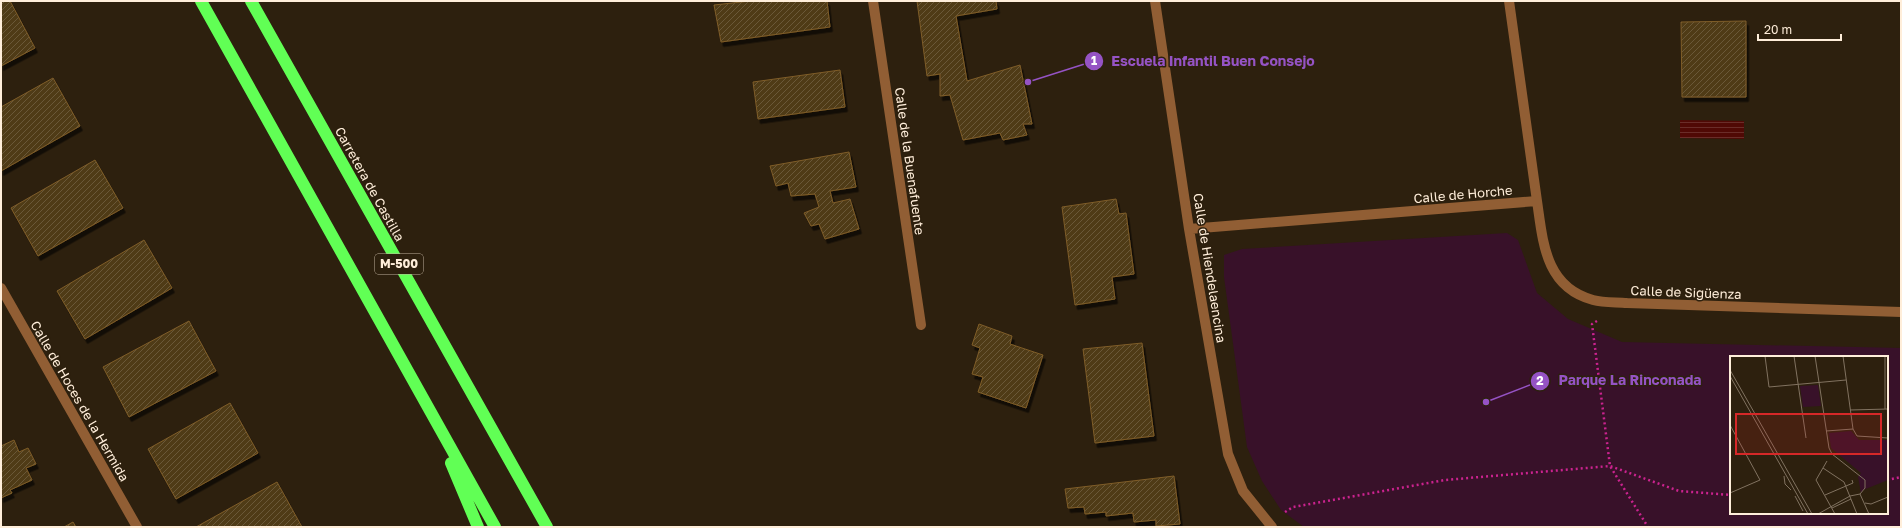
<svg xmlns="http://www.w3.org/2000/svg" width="1902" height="528" font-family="'Golos Text',sans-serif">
	<defs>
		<pattern id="water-rules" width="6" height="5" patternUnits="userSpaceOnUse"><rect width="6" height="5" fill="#500905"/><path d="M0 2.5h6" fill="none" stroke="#6a2d29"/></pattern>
		<pattern id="building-hatch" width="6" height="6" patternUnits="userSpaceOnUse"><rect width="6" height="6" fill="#503b18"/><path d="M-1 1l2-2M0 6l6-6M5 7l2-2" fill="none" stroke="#6a5839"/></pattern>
		<filter id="shadow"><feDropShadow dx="2.5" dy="4.5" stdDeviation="0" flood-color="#0009"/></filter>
	</defs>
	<rect width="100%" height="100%" fill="#2d200e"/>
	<path fill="#381129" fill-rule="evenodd" d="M1507 233 1518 240 1537 293 1568 319 1622 342 1901 348V527H1304L1281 510 1262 481 1247 447 1224 277V255L1242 249ZM1731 357H1887V513H1731Z"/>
	<path fill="url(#water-rules)" d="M1680 120 1744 121V139L1680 138Z"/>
	<path fill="url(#building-hatch)" stroke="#7f5d28" filter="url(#shadow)" d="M1 1H10L35 48 1 66Z
		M750 1H827L830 27 721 42 714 5Z
		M917 1H996L997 9 956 16 967 81 1020 65 1032 124H1023L1027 135 1003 140 1000 133 963 140 950 95 940 96V74L927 76Z
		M1746 21V97H1682L1681 22Z
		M840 70 845 107 758 119 753 82Z
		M53 78 80 126 1 171V107Z
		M849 152 856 187 830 191 833 203 850 199 859 229 825 239 819 224 811 226 804 213 819 207 815 194 791 196 788 183 776 186 770 166Z
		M95 160 123 208 38 256 11 208Z
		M1116 199 1119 214 1126 213 1134 274 1112 277 1115 299 1075 305 1062 207Z
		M144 240 172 288 85 339 57 291Z
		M189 321 216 371 129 417 103 367Z
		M979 324 1012 336 1010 344 1043 355 1026 408 978 392 983 377 972 374 980 348 972 345Z
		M1142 343 1154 436 1095 443 1083 349Z
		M230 403 258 453 176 499 148 449Z
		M14 440 19 452 28 448 36 464 26 468 32 480 10 490 12 493 1 498V446Z
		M1174 476 1180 524 1156 526V520L1134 522 1133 513 1106 516V512L1085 514 1084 507 1068 508 1065 489Z
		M277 482 302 527H196Z
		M73 522 76 527H64Z"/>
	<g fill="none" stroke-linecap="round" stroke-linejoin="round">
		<path stroke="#cb238f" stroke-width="2.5" stroke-dasharray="2 3" stroke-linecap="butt" d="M1597 321 1592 324 1610 466 1648 527
			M1887 480 1901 477
			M1285 512 1293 507 1445 480 1610 466 1679 491 1731 495"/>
		<path stroke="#915e34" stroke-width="10" d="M873 1 921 325
			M1155 1 1189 229 1228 454 1243 491 1272 527
			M1537 201C1543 242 1545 287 1593 300 1604 303 1616 302 1627 303L1901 312
			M1189 229 1537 201 1509 1
			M1 288 137 527"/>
		<path stroke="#61ff55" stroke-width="12" d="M201 1 495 527
			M251 1 547 527
			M451 463 478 527"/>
	</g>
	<g text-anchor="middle" stroke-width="3" stroke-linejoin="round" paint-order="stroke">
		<rect fill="#2d200e" stroke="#c0b09d" stroke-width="1" x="375" y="254" width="48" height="20" rx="3"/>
		<g font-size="12" font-weight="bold" fill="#ffeeda">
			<text x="399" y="268">M-500</text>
		</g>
		<g font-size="13" fill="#ffeeda" stroke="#2d200e">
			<text transform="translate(910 161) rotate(82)" y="5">Calle de la Buenafuente</text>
			<text transform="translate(370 184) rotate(61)" y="5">Carretera de Castilla</text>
			<text transform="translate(1463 194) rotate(-5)" y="5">Calle de Horche</text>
			<text transform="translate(1210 268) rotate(81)" y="5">Calle de Hiendelaencina</text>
			<text transform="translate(1686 292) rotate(2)" y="5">Calle de Sigüenza</text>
			<text transform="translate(80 401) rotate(60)" y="5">Calle de Hoces de la Hermida</text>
		</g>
	</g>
	<g transform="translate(1730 356)">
		<rect width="158" height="158" fill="#2d200e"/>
		<path d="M88 29 91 50 73 51 70 30Z" fill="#381129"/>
		<path d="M121 75 129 84H158V124L133 134 131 137 128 121 131 117 101 92 99 77Z" fill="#381129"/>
		<path fill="none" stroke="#817260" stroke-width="1" d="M35 0 39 31 116 24M64 0 76 82M85 0 99 92 102 98 135 124V132L130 138M155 0V53M0 14 82 158M0 20 78 158M120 54 158 53M0 69 30 124 0 137M123 73 127 80 158 82M96 75 123 73 113 0M97 105 86 124 105 158M93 112 114 126 127 158M54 120 55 128 61 134M95 139 123 127 122 124M65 140 73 155M135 147 141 148 158 141M102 152 121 143M88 158 120 140 130 138 139 158"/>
		<path fill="#d62828" fill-opacity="0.15" stroke="#d62828" stroke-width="2" d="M6 58H151V98H6Z"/>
		<rect width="158" height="158" fill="none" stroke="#ffeeda" stroke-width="2"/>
	</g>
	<path fill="none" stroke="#9553c4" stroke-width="1.5" d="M1028 82L1094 61M1486 402L1540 381"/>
	<g fill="#9553c4" stroke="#2d200e" stroke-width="1.5">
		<circle cx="1028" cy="82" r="4"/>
		<circle cx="1486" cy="402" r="4"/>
		<circle cx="1094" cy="61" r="10"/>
		<circle cx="1540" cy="381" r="10"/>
	</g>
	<g font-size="12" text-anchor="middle" font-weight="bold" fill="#fff">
		<text x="1094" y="65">1</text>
		<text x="1540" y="385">2</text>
	</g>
	<g font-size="14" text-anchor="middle" font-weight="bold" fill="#9553c4" stroke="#2d200e" stroke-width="3" stroke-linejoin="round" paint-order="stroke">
		<text x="1213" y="66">Escuela Infantil Buen Consejo</text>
		<text x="1630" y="385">Parque La Rinconada</text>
	</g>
	<rect width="1902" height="528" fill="none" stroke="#ffeeda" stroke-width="4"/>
	<path d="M1758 34v6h83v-6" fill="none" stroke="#ffeeda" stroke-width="2"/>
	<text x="1764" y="34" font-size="12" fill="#ffeeda" stroke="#2d200e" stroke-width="3" paint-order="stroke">20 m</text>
</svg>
